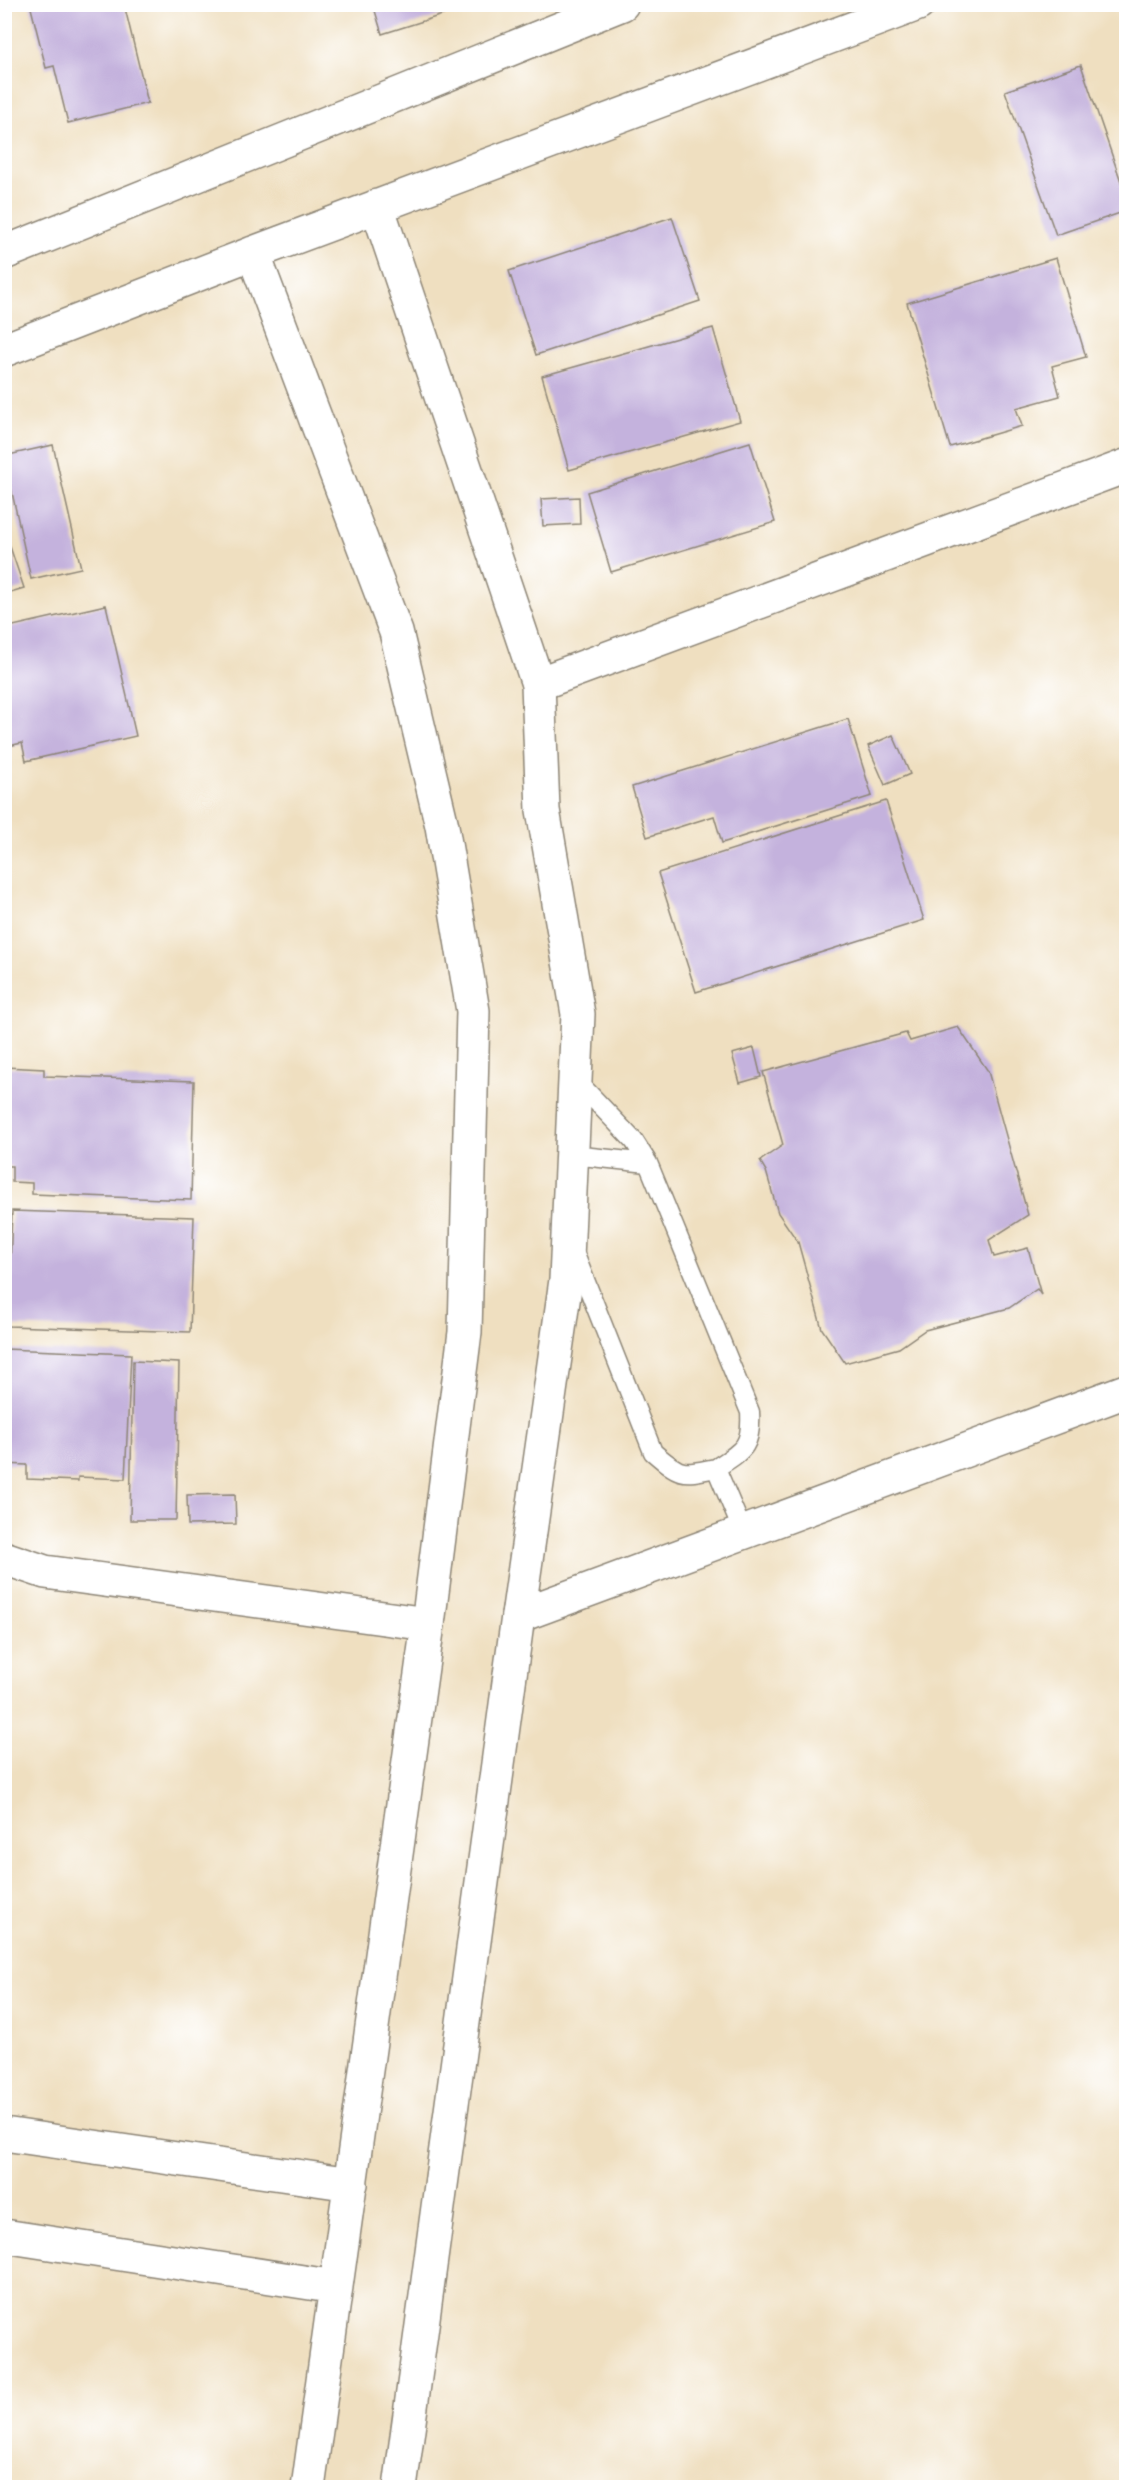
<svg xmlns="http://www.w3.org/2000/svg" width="1131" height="2492" font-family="'Gentium Book Plus',serif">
	<rect width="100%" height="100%" fill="#fff"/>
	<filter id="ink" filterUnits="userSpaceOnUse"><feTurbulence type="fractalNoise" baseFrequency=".0167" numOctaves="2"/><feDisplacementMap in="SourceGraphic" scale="12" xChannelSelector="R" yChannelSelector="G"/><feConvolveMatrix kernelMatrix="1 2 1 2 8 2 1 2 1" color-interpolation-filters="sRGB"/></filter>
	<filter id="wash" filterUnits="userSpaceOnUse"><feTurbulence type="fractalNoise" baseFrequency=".008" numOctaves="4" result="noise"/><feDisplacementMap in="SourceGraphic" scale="24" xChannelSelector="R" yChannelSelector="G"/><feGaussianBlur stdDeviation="1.35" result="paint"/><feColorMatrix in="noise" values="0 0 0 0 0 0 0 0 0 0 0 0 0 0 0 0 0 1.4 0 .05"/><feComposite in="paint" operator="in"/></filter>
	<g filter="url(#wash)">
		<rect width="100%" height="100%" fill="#efdfc0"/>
		<g id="blocks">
			<path fill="#c4b2dd" d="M30 4H124L148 103 68 123 54 66 46 68Z
				M373 4H474V5L382 34Z
				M1081 65 1126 196V211L1056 235 1005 91Z
				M672 217 700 301 536 355 509 271Z
				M1056 258 1086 357 1052 366 1060 396 1016 408 1022 426 950 447 907 303Z
				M713 328 740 421 569 470 542 376Z
				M750 442 775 522 611 572 587 492Z
				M53 445 81 568 31 579 4 456Z
				M579 497 580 524 543 526 541 499Z
				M4 529 24 588 4 594Z
				M106 605 136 736 26 761 22 743 4 747V628Z
				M848 719 872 796 722 843 714 816 647 837 632 787Z
				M893 735 910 774 885 785 868 746Z
				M886 801 924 920 696 992 658 873Z
				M958 1027 988 1071 1028 1215 989 1240 994 1257 1028 1248 1041 1295 1037 1289 1009 1308 925 1330 899 1348 845 1363 822 1329 798 1242 778 1213 766 1171 760 1161 783 1145 763 1072 906 1033 910 1041Z
				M754 1048 761 1077 740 1083 732 1054Z
				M4 1067 44 1069V1076L194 1081 191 1200 32 1194V1183L12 1182V1166H4Z
				M12 1211 194 1217 190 1332 8 1326Z
				M4 1349 131 1354 125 1479 78 1477V1481L27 1479V1465L4 1464Z
				M133 1361 179 1363 176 1520H130Z
				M235 1494 236 1524 188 1525 187 1495Z"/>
		</g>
	</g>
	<g filter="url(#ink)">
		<use href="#blocks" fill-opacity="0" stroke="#8d8576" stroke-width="1.5"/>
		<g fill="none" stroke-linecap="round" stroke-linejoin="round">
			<g stroke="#8d8576" stroke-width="21">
				<path id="service" d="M575 1079 634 1141 648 1163 750 1412C752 1446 744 1450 716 1468L743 1532
					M572 1155 648 1163
					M574 1252 653 1452C681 1476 681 1475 716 1468"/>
			</g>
			<g stroke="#8d8576" stroke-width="36">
				<path id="minor" d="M538 684 1126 466
					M4 1558 45 1572 428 1624
					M518 1616 1126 1391"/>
			</g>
			<g stroke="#8d8576" stroke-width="36">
				<path id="tertiary" d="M377 206 538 684 543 810 578 1014 566 1280 518 1616 400 2488
					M4 253 622 4
					M253 253 396 632 442 826 473 1011 465 1332 428 1624 308 2488
					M4 350 253 253 918 4
					M4 2134 351 2184
					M4 2236 336 2287"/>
			</g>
			<use href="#service" stroke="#fff" stroke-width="18"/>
			<use href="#minor" stroke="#fff" stroke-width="33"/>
			<use href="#tertiary" stroke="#fff" stroke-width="33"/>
		</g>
	</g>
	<rect width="1131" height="2492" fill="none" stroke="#fff" stroke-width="24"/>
</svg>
